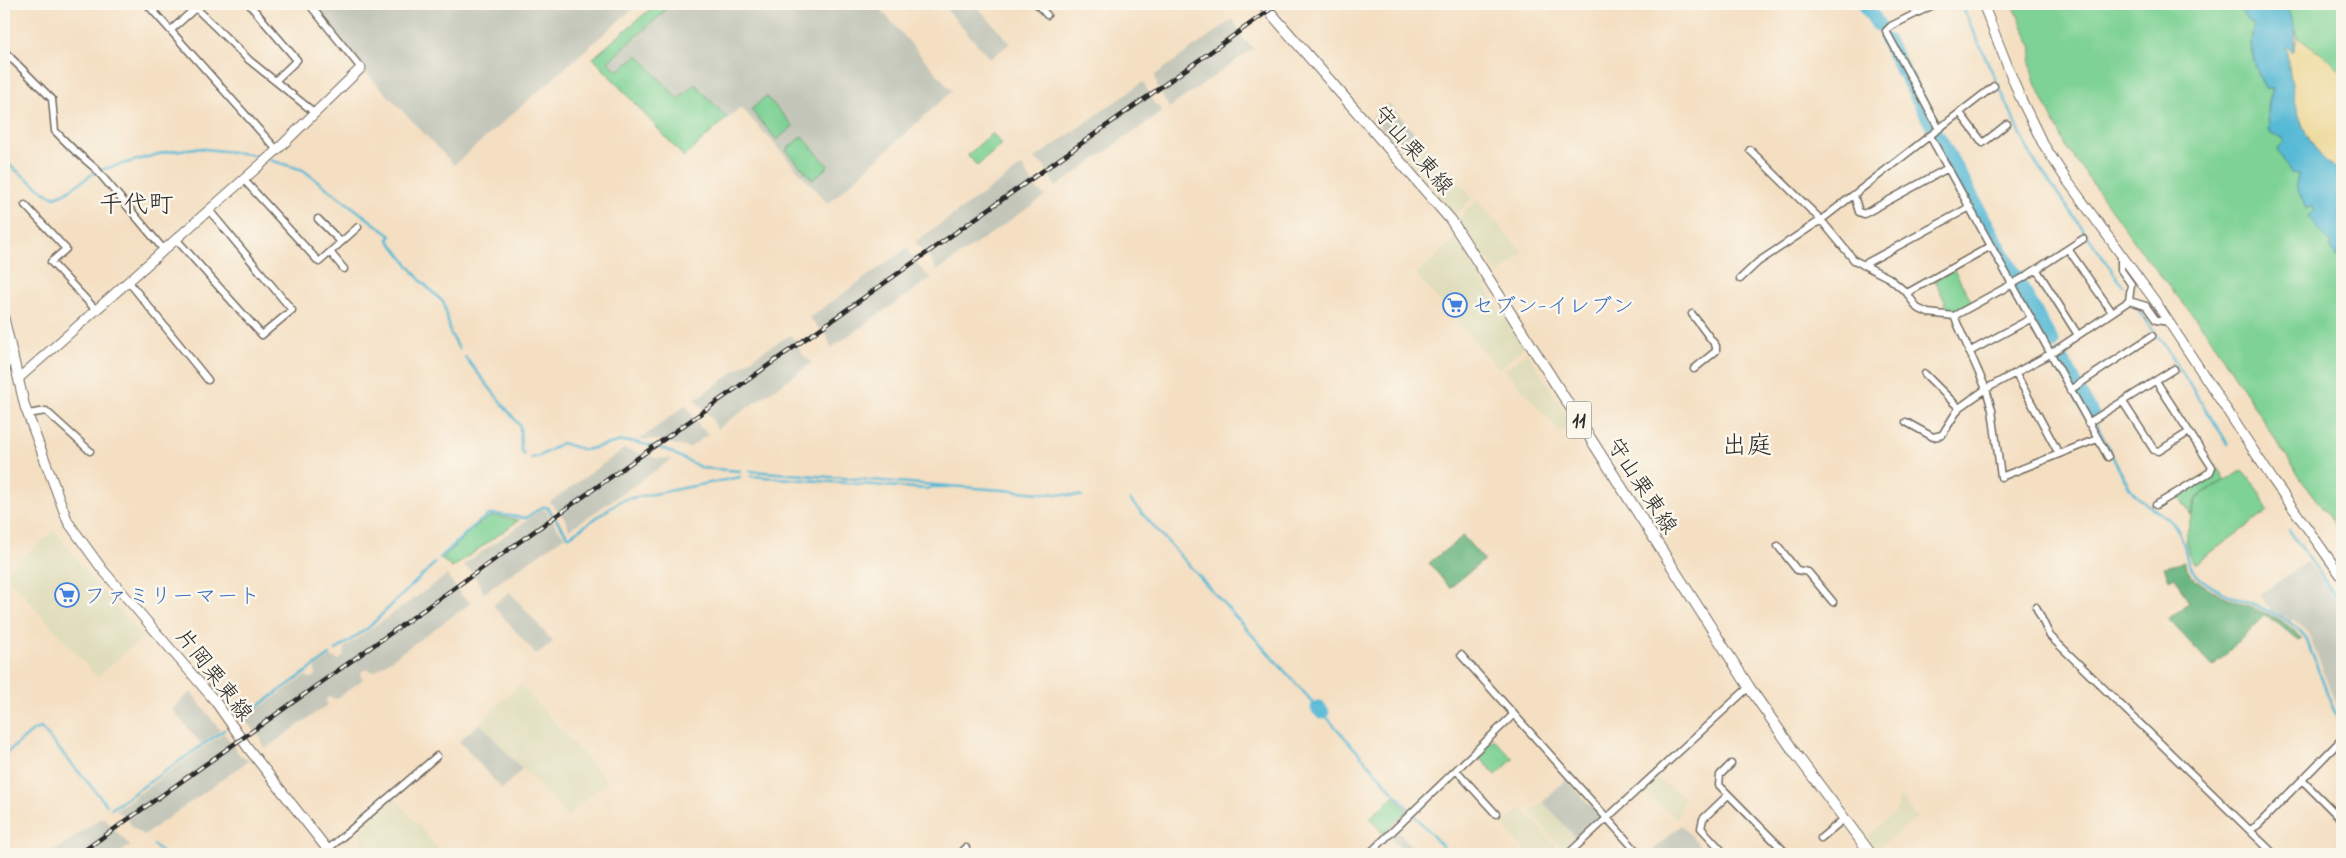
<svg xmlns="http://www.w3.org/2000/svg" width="2346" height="858" font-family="'Indie Flower','Klee One',sans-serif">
	<rect width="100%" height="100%" fill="#fbf7ec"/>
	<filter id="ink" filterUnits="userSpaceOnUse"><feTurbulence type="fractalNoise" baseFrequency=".02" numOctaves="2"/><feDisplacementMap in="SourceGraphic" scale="10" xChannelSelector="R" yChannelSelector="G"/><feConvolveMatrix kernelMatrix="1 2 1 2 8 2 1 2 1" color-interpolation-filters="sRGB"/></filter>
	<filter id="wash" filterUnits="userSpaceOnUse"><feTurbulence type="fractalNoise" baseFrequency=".0096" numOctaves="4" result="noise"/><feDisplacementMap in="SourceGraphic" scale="20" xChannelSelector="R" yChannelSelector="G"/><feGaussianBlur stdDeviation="1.12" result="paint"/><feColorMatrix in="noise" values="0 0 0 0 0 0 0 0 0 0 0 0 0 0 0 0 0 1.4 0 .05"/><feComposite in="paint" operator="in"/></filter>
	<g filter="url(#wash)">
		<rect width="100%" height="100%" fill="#f4dfc2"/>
		<path fill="#dfddbb" d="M1414 132 1473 198 1455 214 1398 146Z
			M1477 200 1523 253 1498 275 1458 218Z
			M1455 239 1524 347 1499 369 1416 274Z
			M1527 352 1573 424 1561 433 1505 370Z
			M55 530 85 571 143 637 97 677 4 573Z
			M520 684 607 781 568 816 480 723Z
			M1656 778 1684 797 1678 819 1641 791Z
			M1900 796 1917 818 1876 849 1867 837 1895 812Z
			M395 798 435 845 444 854H360L362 839 358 833Z
			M1543 802 1576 838 1563 849 1531 813Z
			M1522 808 1561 852 1558 854H1528L1502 825Z"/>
		<path fill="#c3c6b9" d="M309 4H638L454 165 354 60Z
			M656 4H876L952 91 828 204 741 107 684 157 593 58Z
			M942 4H975L1010 43 990 59Z
			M1233 19 1244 40 1254 48 1169 108 1157 86 1155 75Z
			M1143 82 1154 103 1163 111 1056 187 1044 166 1034 159Z
			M1388 103 1414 132 1398 146 1372 117Z
			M1022 166 1035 188 1045 196 937 271 931 260 915 242Z
			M907 248 922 270 931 278 831 348 827 336 809 318Z
			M791 335 802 354 812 363 717 429 712 419 695 400 763 351Z
			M686 405 700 427 708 434 689 448 657 440H639Z
			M624 449 656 458 672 459 569 530 566 520 550 502Z
			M543 509 546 510 556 527 565 536 484 593 472 572 463 565Z
			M2307 562 2325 584 2342 610V716L2307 631 2294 620H2289L2270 609 2260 594Z
			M447 575 461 595 471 603 374 672 366 669 361 672 362 680 336 699 329 697 326 699 327 705 265 749 261 738 244 719 305 676 311 678 315 676V668L331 657 339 660 344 656V648Z
			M510 592 553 642 536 655 493 605Z
			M191 692 220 730 201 744 172 709Z
			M480 723 522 769 502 789 459 741Z
			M224 733 239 754 248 761 144 835 133 828 126 817 116 810Z
			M1566 779 1600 816 1576 838 1543 802Z
			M103 817 130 846 118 854H50Z
			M1681 825 1708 854H1649Z
			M1398 831 1409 844 1419 854H1406L1390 838Z"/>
		<path fill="#7ed295" stroke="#547e60" d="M656 4H668L663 8 665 11 608 62 618 71 638 55 678 99 695 84 727 118 684 157 593 58Z
			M2013 4H2238C2241 12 2247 22 2255 25 2245 47 2256 68 2265 89H2273C2266 104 2268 116 2269 132L2283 138 2284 142 2277 149 2298 173 2296 185 2306 208 2312 206 2315 211 2333 242 2330 247 2340 261 2342 271V534L2302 481 2208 334 2144 255 2068 150 2035 83 2030 63 2032 48Z
			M2285 4H2342V73L2330 61 2298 38Z
			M766 96 793 126 777 140 751 110Z
			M992 133 1002 144 977 166 968 155Z
			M802 136 828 166 813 180 786 150Z
			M1954 270 1973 304 1954 314 1949 311 1935 280Z
			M2218 469 2225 480 2196 497 2191 515 2177 494Z
			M2242 471 2258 489 2268 511 2195 564C2178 545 2191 520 2197 497Z
			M494 516 519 520 452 568 442 559C454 547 479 519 494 516Z
			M1494 739 1513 759 1496 775 1477 755Z
			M1394 796 1407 811 1383 834 1370 818Z"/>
		<path fill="#66b47e" stroke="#487054" d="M1463 536 1484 560 1450 588 1429 563Z
			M2184 562C2190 590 2256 607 2278 619 2287 624 2295 631 2302 638L2299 641 2276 622 2264 616 2213 667 2168 619 2189 603 2175 577 2169 580 2164 567Z"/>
		<path fill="#eeda9e" stroke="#8c8264" d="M2298 38 2330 61 2342 73V173C2297 147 2292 93 2285 45L2293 52Z"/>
		<path fill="#57b9d5" stroke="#417280" d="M2238 4H2285C2293 22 2299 33 2293 52L2286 46C2293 93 2297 147 2342 173V271L2340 261 2330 247 2333 242 2326 239 2308 217 2315 211 2312 206 2306 209 2296 185 2298 174 2291 173 2277 149 2284 142 2283 138 2269 132C2268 116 2267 104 2273 89H2265C2256 68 2246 47 2255 25 2247 21 2241 12 2238 4Z"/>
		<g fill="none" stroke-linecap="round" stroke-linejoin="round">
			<path stroke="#57b9d5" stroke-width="2.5" d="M1961 4 2031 156 2123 286
				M270 160 303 170 391 236 388 239 420 280 444 303 450 332 459 349
				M4 161 46 193 55 197 65 193 97 171 166 152 196 148 249 154 264 159
				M2139 311 2163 343 2228 444
				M465 357 520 426 521 449 524 455
				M2097 425C2107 444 2120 475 2133 492 2145 508 2171 514 2180 534 2189 552 2182 563 2200 578 2231 604 2278 605 2305 636L2342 731
				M531 458 540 456 562 443 585 450 622 441 635 442 667 450 702 468 740 471
				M750 471 1082 496
				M751 476 927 489 931 487H949
				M1130 500 1318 708
				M2289 530 2342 605
				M440 558 477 523 489 515 495 514 526 518 542 507H547L568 536H570L622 500 740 477
				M336 650 368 628 435 563
				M1322 712 1449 854
				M243 717 330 655
				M4 755 34 730 41 728 107 805
				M111 809 224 730
				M154 845 163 854"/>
			<path stroke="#57b9d5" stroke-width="15" d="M1865 4 1878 24
				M1887 41 1934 128
				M1939 138 2016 278
				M2020 285 2052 343
				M2060 358 2074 382
				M2078 390 2092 415
				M1318 708 1322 712"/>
		</g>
	</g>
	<g filter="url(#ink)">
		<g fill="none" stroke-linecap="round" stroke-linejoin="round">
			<g stroke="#716a60" stroke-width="9">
				<path id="minor" d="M147 4 277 150
					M249 4 297 60 275 81
					M309 4 361 68
					M1037 4 1047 15
					M1935 4 1891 26 1886 31 1939 129
					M196 8 249 60 315 113
					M171 30 200 4
					M4 51 52 99 55 131 74 150 96 169 164 250
					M1960 113 1983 143 2007 124
					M1930 136 2108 457
					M1750 150 1821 220 1854 260 1889 278 1907 293 1917 308 1928 313 1954 316 2023 278 2083 239
					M244 180 319 262 358 227
					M1854 195 1859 212 1864 214 1948 168
					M25 205 66 249 51 262 96 310
					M318 219 341 242
					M176 239 262 335 292 310 209 210
					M2068 249 2112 312
					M330 252 344 269
					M1863 265 1970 207
					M2037 270 2078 335
					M1740 279 1758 262 1821 220 1994 86
					M128 281 208 380
					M1907 293 1991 246
					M2129 301 2146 306 2156 320 2169 322
					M1692 314 1716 346V351L1694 369
					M1954 316 1986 389 1992 410 2001 477 2097 439
					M1969 352 2030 319
					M4 374 12 355
					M1925 374 1959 408
					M2016 374 2059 454
					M2070 390 2152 336
					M2123 402 2154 450 2159 451 2189 432
					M28 414 46 411 90 451
					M1906 422 1933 437 1942 435 1959 408 1986 389 2050 354 2129 301 2131 284 2121 270V255
					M2088 423 2174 369
					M2156 505 2210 472 2212 467 2156 381
					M1778 546 1797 570 1808 572 1833 602
					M2036 607 2050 636 2274 854
					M1461 655 1639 854
					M1731 764 1720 775 1719 785 1787 854
					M1456 770 1496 814
					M2303 781 2342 820
					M2250 830 2258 825 2340 741
					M1821 838 1845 818
					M327 850 437 756
					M960 854 966 848
					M1369 854 1513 715
					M1568 854 1749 687
					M1725 854 1701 828 1703 819 1728 795"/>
			</g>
			<g stroke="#716a60" stroke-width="11">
				<path id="tertiary" d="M1983 4 2019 95 2042 142 2066 179 2155 301 2273 480 2342 577
					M19 378 277 150 361 68"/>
			</g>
			<g stroke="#716a60" stroke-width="11">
				<path id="secondary" d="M4 318 25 407 68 522 102 569 215 701 248 748 331 854"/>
			</g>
			<g stroke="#716a60" stroke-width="12">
				<path id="primary" d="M1263 4 1451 220 1749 687 1795 753 1871 854"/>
			</g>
			<use href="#minor" stroke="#fff" stroke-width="6"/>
			<use href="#tertiary" stroke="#fff" stroke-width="9"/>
			<use href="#secondary" stroke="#fff" stroke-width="9"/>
			<use href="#primary" stroke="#fff" stroke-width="10"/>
			<g stroke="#2b2b2b" stroke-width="4.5">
				<path id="rail" d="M79 854 1278 4"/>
			</g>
			<use href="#rail" stroke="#fbf7ec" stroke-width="2.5" stroke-dasharray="8" stroke-linecap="butt"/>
		</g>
	</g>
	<defs>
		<g id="supermarket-ring" transform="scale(1.25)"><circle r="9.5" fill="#fbf7ec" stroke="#3f7fe0" stroke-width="1.5"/><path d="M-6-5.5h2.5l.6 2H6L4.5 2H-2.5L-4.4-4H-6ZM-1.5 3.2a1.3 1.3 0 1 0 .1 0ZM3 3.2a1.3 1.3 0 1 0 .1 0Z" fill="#3f7fe0"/></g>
	</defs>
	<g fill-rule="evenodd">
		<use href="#supermarket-ring" x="1455" y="305"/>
		<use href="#supermarket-ring" x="67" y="595"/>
	</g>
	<g text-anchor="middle" stroke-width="5" stroke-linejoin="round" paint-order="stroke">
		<rect fill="#fbf7ec" stroke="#696865" stroke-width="1" x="1566.5" y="401.5" width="25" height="37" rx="4"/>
		<g font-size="21" font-weight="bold" fill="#2b2b2b">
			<text x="1579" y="427">11</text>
		</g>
		<g font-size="22" fill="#2b2b2b" stroke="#fbf7ec">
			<text transform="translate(1414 149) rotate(49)" y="8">守山栗東線</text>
			<text transform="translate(1643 485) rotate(57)" y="8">守山栗東線</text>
			<text transform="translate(215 674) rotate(52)" y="8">片岡栗東線</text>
		</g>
		<g font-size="22" fill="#366cbe" stroke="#fbf7ec" text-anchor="start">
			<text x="1472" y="313">セブン-イレブン</text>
			<text x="84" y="603">ファミリーマート</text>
		</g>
		<g font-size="25" fill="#2b2b2b" stroke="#fbf7ec">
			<text x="136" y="212">千代町</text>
			<text x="1747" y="453">出庭</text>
		</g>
	</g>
	<rect width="2346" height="858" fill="none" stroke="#fbf7ec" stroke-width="20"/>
</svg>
